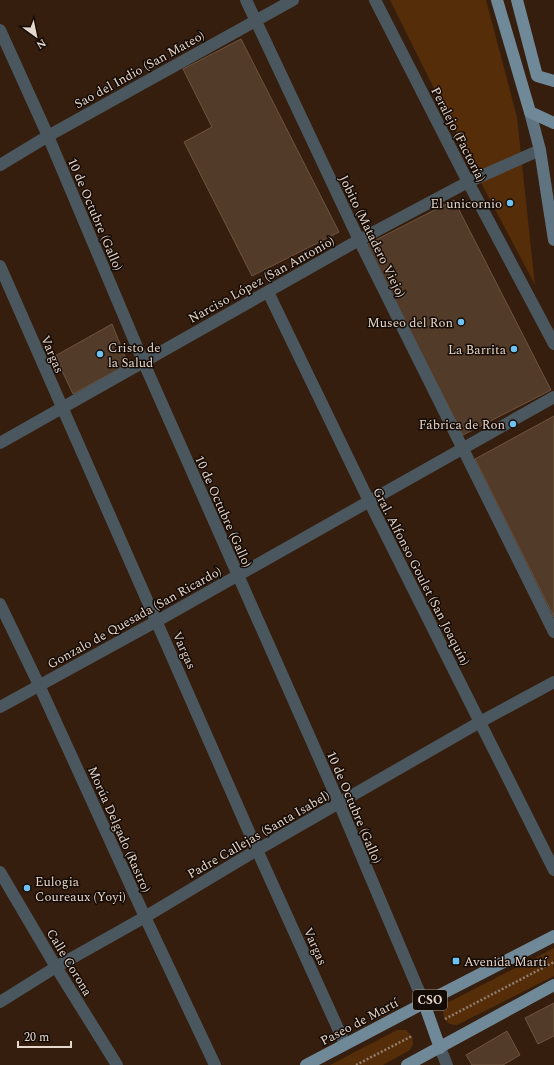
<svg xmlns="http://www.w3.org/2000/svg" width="554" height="1065" font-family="Spectral,serif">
	<rect width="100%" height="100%" fill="#351e0d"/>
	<path fill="#552d08" d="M390 0H486L517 117 535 285 478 177Z
		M554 948V976L457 1025C444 1026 439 1013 447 1003Z
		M397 1030H406L412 1036 413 1044 410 1050 383 1065H330Z"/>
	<path fill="#533b29" stroke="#6e5441" d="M241 39 339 232 252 276 184 142 212 127 183 69Z
		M454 200 551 390 463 435 366 245Z
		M112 324 128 364 73 394 55 356Z
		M554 416V617L475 459Z
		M554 1003V1036L538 1044 525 1018Z
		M507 1031 520 1055 503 1065H472L466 1055Z"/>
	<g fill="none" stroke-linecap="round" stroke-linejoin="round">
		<path stroke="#917e71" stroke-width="2.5" stroke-dasharray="2 2" stroke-linecap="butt" d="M445 1019 554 962
			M356 1065 412 1036"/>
		<path stroke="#4b575f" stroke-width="12" d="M246 0 359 240 554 632
			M375 0 468 182 554 344
			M0 30 48 136 143 361 339 803 424 1003
			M0 165 48 136 293 0
			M0 266 257 850 345 1044
			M268 292 369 501 554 870
			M0 443 359 240 468 182 540 150
			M0 604 39 685 145 917 215 1065
			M0 707 157 621 554 397
			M0 872 56 967 117 1065
			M0 1002 56 967 145 917 257 850 480 722 554 682
			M440 1048 447 1065"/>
		<path stroke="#607380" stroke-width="12" d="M530 112 540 150 554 240"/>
		<path stroke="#708999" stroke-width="12" d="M497 0 530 112 554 123
			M517 0 537 76 554 81
			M424 1003 440 1048
			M306 1065 424 1003 554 936
			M407 1065 554 985"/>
	</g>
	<g fill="#6fc2f4" stroke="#150b05" stroke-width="1.5">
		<circle cx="510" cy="203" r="4"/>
		<circle cx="461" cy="322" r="4"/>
		<circle cx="514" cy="349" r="4"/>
		<circle cx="100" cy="354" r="4"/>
		<circle cx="513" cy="424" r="4"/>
		<circle cx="27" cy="888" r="4"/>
		<rect x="452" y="957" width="8" height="8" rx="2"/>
	</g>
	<g text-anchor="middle" stroke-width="3" stroke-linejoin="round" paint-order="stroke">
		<rect fill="#150b05" stroke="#a79a90" stroke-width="1" x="413" y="990" width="34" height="20" rx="3"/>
		<g font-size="12" font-weight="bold" fill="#e6d7cc">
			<text x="430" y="1004">CSO</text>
		</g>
		<g font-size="13" fill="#e6d7cc" stroke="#150b05">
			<text transform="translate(139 69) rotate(-29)" y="5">Sao del Indio (San Mateo)</text>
			<text transform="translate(459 134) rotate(63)" y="5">Peralejo (Factoría)</text>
			<text transform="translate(96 214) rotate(67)" y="5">10 de Octubre (Gallo)</text>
			<text transform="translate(373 236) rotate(64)" y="5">Jobito (Matadero Viejo)</text>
			<text transform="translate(261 279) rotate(-29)" y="5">Narciso López (San Antonio)</text>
			<text transform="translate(53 354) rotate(67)" y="5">Vargas</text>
			<text transform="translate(224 511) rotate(66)" y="5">10 de Octubre (Gallo)</text>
			<text transform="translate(422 576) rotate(63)" y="5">Gral. Alfonso Goulet (San Joaquín)</text>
			<text transform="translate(134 617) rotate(-29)" y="5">Gonzalo de Quesada (San Ricardo)</text>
			<text transform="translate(185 650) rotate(66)" y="5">Vargas</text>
			<text transform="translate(355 807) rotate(67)" y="5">10 de Octubre (Gallo)</text>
			<text transform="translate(120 829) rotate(66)" y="5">Morúa Delgado (Rastro)</text>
			<text transform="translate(258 834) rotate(-30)" y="5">Padre Callejas (Santa Isabel)</text>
			<text transform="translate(316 946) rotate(66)" y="5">Vargas</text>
			<text transform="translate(70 962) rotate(59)" y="5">Calle Corona</text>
			<text transform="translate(359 1021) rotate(-28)" y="5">Paseo de Martí</text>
		</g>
		<g font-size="13" fill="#e6d7cc" stroke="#150b05" text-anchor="end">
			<text x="502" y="208">El unicornio</text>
			<text x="453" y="327">Museo del Ron</text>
			<text x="108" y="352" text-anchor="start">Cristo de<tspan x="108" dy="15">la Salud</tspan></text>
			<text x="506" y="354">La Barrita</text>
			<text x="505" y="429">Fábrica de Ron</text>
			<text x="35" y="886" text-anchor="start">Eulogia<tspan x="35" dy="15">Coureaux (Yoyi)</tspan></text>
			<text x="464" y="966" text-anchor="start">Avenida Martí</text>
		</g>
	</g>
	<g transform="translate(36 36) rotate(147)" stroke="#150b05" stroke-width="3" paint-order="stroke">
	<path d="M0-3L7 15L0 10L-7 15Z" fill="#e6d7cc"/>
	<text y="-6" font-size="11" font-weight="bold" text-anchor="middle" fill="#e6d7cc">N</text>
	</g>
	<path d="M18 1041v6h53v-6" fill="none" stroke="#e6d7cc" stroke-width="2"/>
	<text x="24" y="1041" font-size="12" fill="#e6d7cc" stroke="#150b05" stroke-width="3" paint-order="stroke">20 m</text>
</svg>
